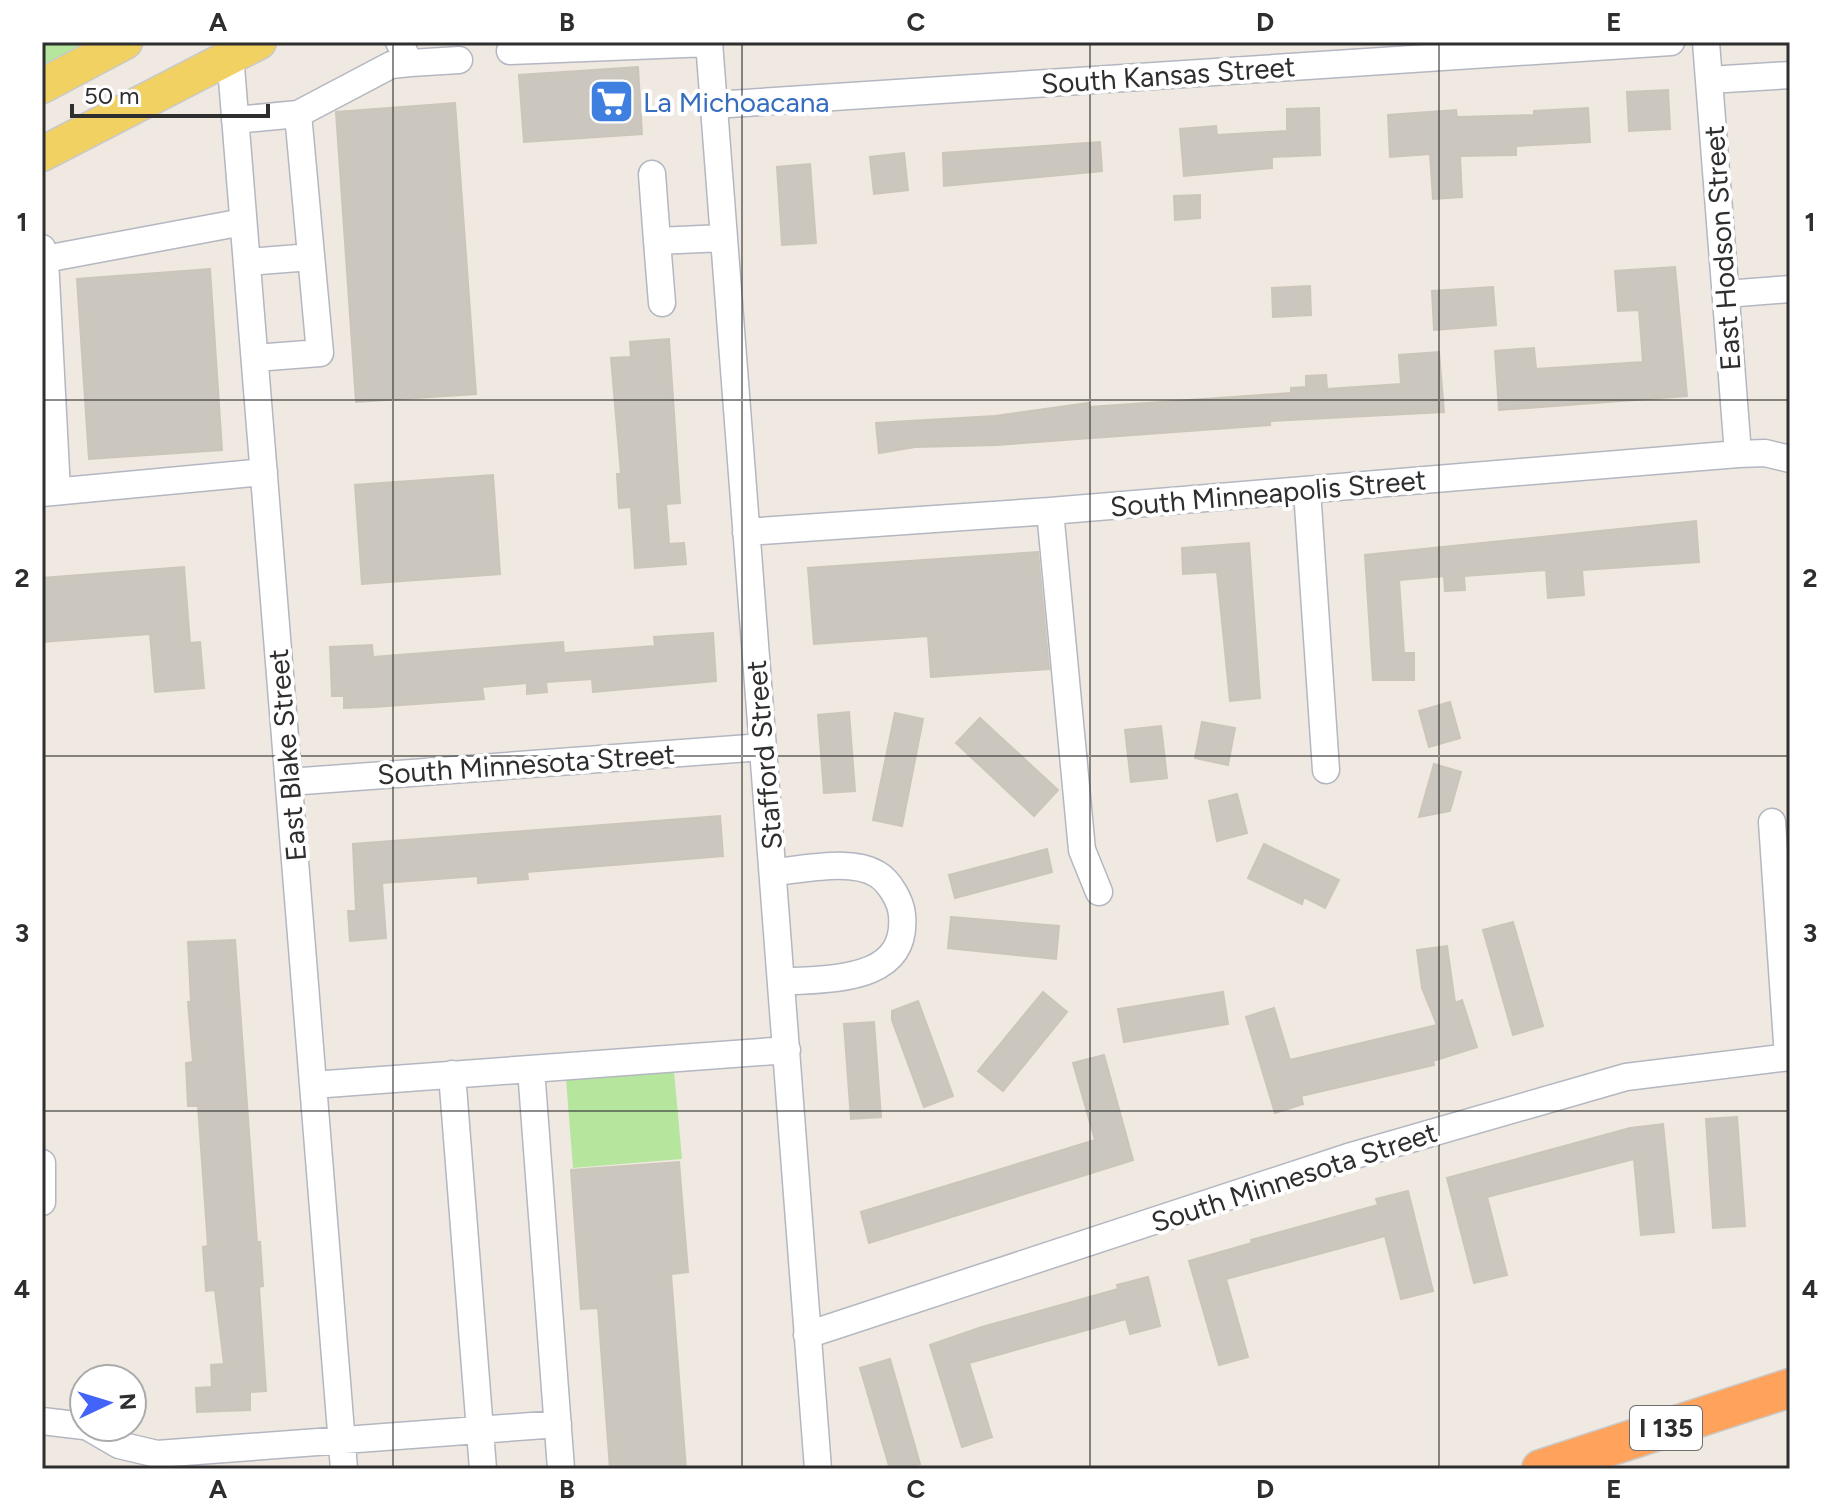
<svg xmlns="http://www.w3.org/2000/svg" width="1832" height="1511" font-family="Figtree,sans-serif">
<rect width="100%" height="100%" fill="#efe9e1"/>
<path fill="#b6e59e" d="M42,42h53l-53,28z
M674,1071l8,88 -109,9 -7,-89z"/>
<path fill="#cbc7bf" stroke="#cbc5ba" stroke-width="2" d="M638,67l4,67 -118,8 -5,-67z
M1668,90l2,39 -41,2 -2,-39z
M455,103l21,291 -120,8 -20,-290z
M1319,108l1,47 -48,2v11l-88,8 -4,-47 36,-3 1,9 70,-4v-22z
M1588,108l2,34 -74,4v9l-56,1 2,41 -29,2 -3,-45 -40,3 -2,-42 68,-5 1,7 77,-2v-4z
M1100,142l2,29 -158,15 -1,-33z
M904,153l4,37 -34,4 -4,-37z
M810,164l6,79 -34,2 -5,-78z
M1200,195v23l-25,2 -1,-24z
M1675,267l12,129 -188,14 -4,-59 39,-3 2,21 107,-7 -4,-52 -21,1 -3,-40z
M210,269l12,181 -133,9 -12,-180z
M1310,286l1,29 -38,2 -1,-29z
M1493,287l3,38 -62,5 -2,-39z
M669,339l11,164 -14,1 3,40 15,-1 2,21 -51,4 -4,-61 -12,1 -2,-34h4l-10,-116 20,-1 -1,-15z
M1439,352l5,60 -174,9v4l-273,20 -82,2 -36,6 -3,-30 119,-7 94,-13v4l202,-14v-5l15,-1v-11l20,-1 1,14 74,-5 -2,-29z
M493,475l7,99 -138,10 -7,-99z
M1696,521l3,41 -117,8 2,25 -36,3 -2,-28 -82,6 1,14 -20,1 -1,-15 -45,4 5,73h10v27h-41l-8,-125z
M1249,543l11,155 -30,3 -13,-129 -34,2 -1,-26z
M1038,552l11,117 -118,8 -3,-41 -114,8 -6,-76z
M184,567l6,76 10,-1 4,46 -49,4 -5,-58 -108,8v-64z
M713,633l3,48 -123,11 -1,-13 -46,3 1,10 -20,2v-11l-45,4 2,12 -110,8 -30,1v-12h-12l-2,-49 42,-2 1,12 190,-15 1,11 91,-7 -1,-9z
M1450,702l10,36 -31,9 -10,-36z
M849,712l6,79 -31,2 -6,-78z
M895,713l28,6 -21,107 -29,-6z
M980,718l78,72 -24,26 -78,-73z
M1202,722l33,6 -7,37 -33,-7z
M1161,726l6,52 -36,4 -6,-52z
M1434,764l27,8 -11,39 -31,6z
M1237,794l10,39 -30,8 -8,-40z
M720,816l3,40 -196,16 1,7 -50,4v-7l-96,7 4,55 -36,3 -2,-30h8l-3,-67z
M1264,844l75,36 -14,28 -21,-11 -2,7 -54,-26z
M1047,849l5,23 -97,26 -6,-23z
M951,917l108,9 -3,33 -108,-11z
M1513,922l30,104 -30,9 -30,-105z
M235,940l22,302h3l3,44 -4,1 7,104 -16,1v18l-53,2 -1,-24 16,-1 -1,-22 13,-1 -9,-74 -9,1 -3,-44 5,-1 -10,-140h-10l-2,-43 7,-1 -5,-60h3l-3,-60z
M1447,946l8,57 7,-3 15,47 -44,14 1,4 -133,31 2,8 -28,9 -29,-96 28,-9 16,52 147,-35 -15,-37 -5,-38z
M1043,992l24,20 -64,79 -25,-20z
M1223,992l5,32 -104,18 -6,-33z
M918,1001l35,95 -29,11 -32,-87v-9z
M874,1022l7,95 -30,2 -7,-95z
M1104,1055l29,105 -264,83 -8,-31 234,-72 -22,-77z
M1737,1117l8,109 -32,2 -7,-109z
M1663,1124l11,108 -33,3 -7,-76 -147,38 20,78 -33,8 -27,-105 183,-50z
M679,1162l9,110 -17,2 15,195h-76l-12,-161 -17,1 -10,-139z
M1408,1191l25,100 -32,8 -16,-63 -159,43 22,78 -29,8 -30,-104 63,-18 -1,-3 127,-35 -2,-6z
M1148,1277l12,49 -30,8 -4,-15 -157,44 23,74 -30,10 -32,-102 52,-18 136,-38 -1,-4z
M890,1359l30,105 -17,5h-13l-30,-101z"/>
<g fill="none" stroke-linecap="round" stroke-linejoin="round">
<defs>
<path id="minor" d="M229,42l115,1427
M399,42l11,21 49,-3
M709,42l109,1427
M1706,42l32,412
M510,51l199,-8
M1709,80l81,-5
M714,105l957,-63
M235,120l63,-6
M652,174l5,67
M42,248l3,11 198,-37
M42,261l3,-2 12,232
M247,262l64,-5
M1726,294l64,-5
M662,303l-5,-62 66,-3
M255,358l65,-5 -22,-239 93,-49 19,-2
M1307,490l19,280
M42,493l222,-21
M1050,511l32,339 17,42
M746,532l304,-21 688,-57 27,-1 25,6
M289,782l474,-35
M1772,822l16,235
M773,872c30,-2 77,-14 104,2 12,7 24,27 25,41 6,68 -72,63 -120,67
M531,1069l30,400
M452,1074l31,395
M313,1085l474,-35
M42,1163v39
M807,1335l541,-178 278,-80 164,-20
M42,1421l42,5
M88,1427l31,18 38,9 401,-30"/>
<path id="major" d="M42,86l83,-44
M42,154l217,-112"/>
<path id="highway" d="M1541,1469l249,-81"/>
</defs>
<use href="#minor" stroke="#b4b7c1" stroke-width="29"/>
<use href="#major" stroke="#c9c9c9" stroke-width="37"/>
<use href="#highway" stroke="#c9c9c9" stroke-width="41"/>
<use href="#minor" stroke="#fff" stroke-width="26"/>
<use href="#major" stroke="#f2d163" stroke-width="34"/>
<use href="#highway" stroke="#ffa35c" stroke-width="38"/>
</g>
<path fill="none" stroke="#2e2e2e" stroke-width="2" stroke-opacity="0.55" d="M393,42v1427M742,42v1427M1090,42v1427M1439,42v1427M42,400h1748M42,756h1748M42,1111h1748"/>
<defs>
<symbol id="supermarket-square" viewBox="-11 -11 22 22"><rect x="-9" y="-9" width="18" height="18" rx="4" fill="#3f7fe0" stroke="#fff"/><path d="M-6-5.5h2.5l.6 2H6L4.5 2H-2.5L-4.4-4H-6ZM-1.5 3.2a1.3 1.3 0 1 0 .1 0ZM3 3.2a1.3 1.3 0 1 0 .1 0Z" fill="#fff"/></symbol>
</defs>
<g fill-rule="evenodd">
<use href="#supermarket-square" x="586" y="76" width="51" height="51"/>
</g>
<g text-anchor="middle" dominant-baseline="central" stroke-width="8" stroke-linejoin="round" paint-order="stroke">
<rect fill="#fff" stroke="#6d6d6d" stroke-width="2" x="1630" y="1406" width="72" height="44" rx="6"/>
<g font-size="26" font-weight="bold" fill="#2e2e2e">
<text x="1666" y="1428">I 135</text>
</g>
<g font-size="28" fill="#2e2e2e" stroke="#fff">
<text transform="translate(1168 75) rotate(-4)">South Kansas Street</text>
<text transform="translate(1722 248) rotate(-94)">East Hodson Street</text>
<text transform="translate(1268 493) rotate(-5)">South Minneapolis Street</text>
<text transform="translate(287 755) rotate(-95)">East Blake Street</text>
<text transform="translate(764 755) rotate(-95)">Stafford Street</text>
<text transform="translate(526 764) rotate(-4)">South Minnesota Street</text>
<text transform="translate(1294 1177) rotate(-18)">South Minnesota Street</text>
</g>
<g font-size="28" fill="#366cbe" stroke="#fff" text-anchor="start">
<text x="643" y="102">La Michoacana</text>
</g>
</g>
<rect width="1832" height="1511" fill="none" stroke="#ffffff" stroke-width="88"/>
<g transform="translate(108 1403) rotate(86)"><circle r="38" fill="#ffffff" stroke="#ababab" stroke-width="2"/>
<path d="M0-6L14 30L0 20L-14 30Z" fill="#4264fb"/>
<text y="-12" font-size="22" font-weight="bold" text-anchor="middle" fill="#2e2e2e">N</text>
</g>
<path d="M72 104v12h196v-12" fill="none" stroke="#2e2e2e" stroke-width="4"/>
<text x="84" y="104" font-size="24" fill="#2e2e2e" stroke="#ffffff" stroke-width="6" paint-order="stroke">50 m</text>
<rect x="44" y="44" width="1744" height="1423" fill="none" stroke="#2e2e2e" stroke-width="3"/>
<g font-size="26" text-anchor="middle" font-weight="bold" fill="#2e2e2e">
<text x="218" y="31">A</text>
<text x="567" y="31">B</text>
<text x="916" y="31">C</text>
<text x="1265" y="31">D</text>
<text x="1614" y="31">E</text>
<text x="22" y="231">1</text>
<text x="1810" y="231">1</text>
<text x="22" y="587">2</text>
<text x="1810" y="587">2</text>
<text x="22" y="942">3</text>
<text x="1810" y="942">3</text>
<text x="22" y="1298">4</text>
<text x="1810" y="1298">4</text>
<text x="218" y="1498">A</text>
<text x="567" y="1498">B</text>
<text x="916" y="1498">C</text>
<text x="1265" y="1498">D</text>
<text x="1614" y="1498">E</text>
</g>
</svg>
